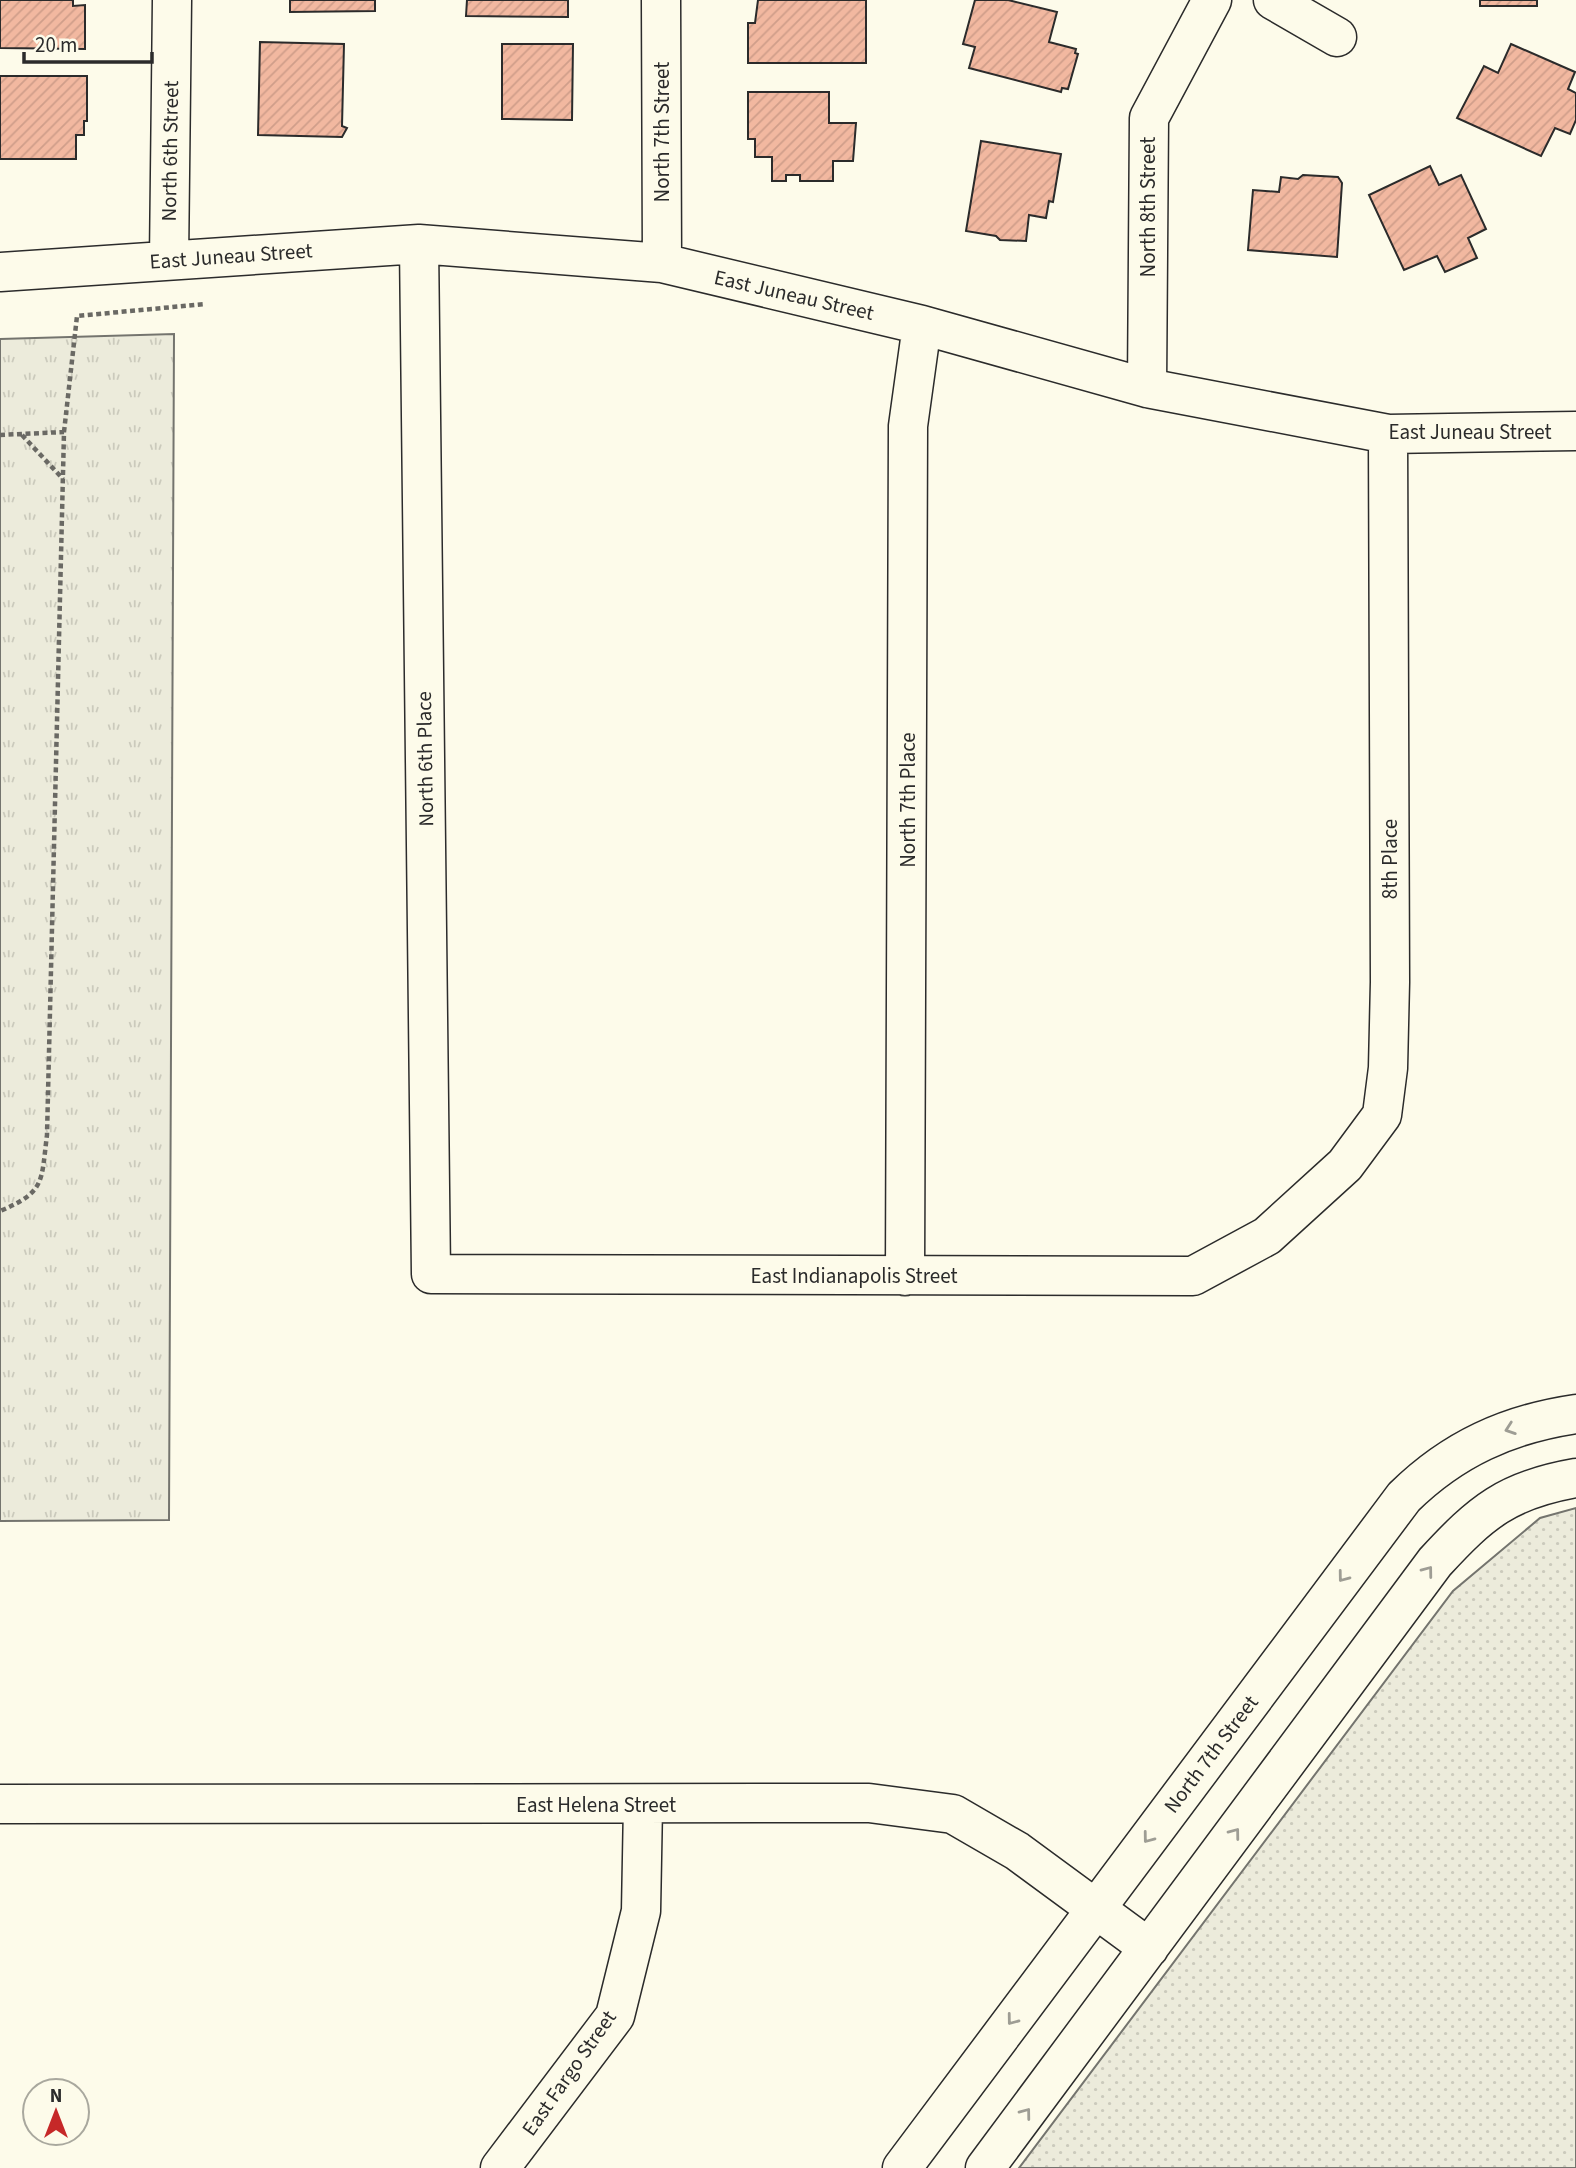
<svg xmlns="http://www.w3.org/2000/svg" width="1576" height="2168" font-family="'Source Sans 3',sans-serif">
<defs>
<pattern id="grass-dots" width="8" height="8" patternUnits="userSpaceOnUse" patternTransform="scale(1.75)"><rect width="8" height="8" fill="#ecebdb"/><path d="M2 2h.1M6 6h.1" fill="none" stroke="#cbcabc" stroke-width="1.8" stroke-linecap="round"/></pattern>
<pattern id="park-tufts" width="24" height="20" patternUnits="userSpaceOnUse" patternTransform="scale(1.75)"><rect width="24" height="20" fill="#ecebdb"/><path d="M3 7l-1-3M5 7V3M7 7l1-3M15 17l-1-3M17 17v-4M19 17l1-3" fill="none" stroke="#cbcabc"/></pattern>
<pattern id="building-hatch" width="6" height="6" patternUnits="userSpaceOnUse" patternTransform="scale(1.75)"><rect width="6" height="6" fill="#f2b8a0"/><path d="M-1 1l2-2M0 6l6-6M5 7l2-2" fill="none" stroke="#d09e8a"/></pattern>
</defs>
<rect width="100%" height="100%" fill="#fdfbea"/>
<path fill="url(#grass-dots)" stroke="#74746e" stroke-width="2" d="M1576,1508v660h-557l434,-577 87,-73z"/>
<path fill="url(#park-tufts)" stroke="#74746e" stroke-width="2" d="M174,334l-5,1186 -169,1v-1182z"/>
<path fill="url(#building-hatch)" stroke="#2b2b2b" stroke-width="2" d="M0,0h73v6l12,-1v44l-85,-1z
M290,0h85v11l-85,1z
M467,0h101v17l-102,-1z
M758,0h108v63h-118v-40h7z
M975,0h33l49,12 -8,30 27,7 -1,4 3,1 -10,35 -6,-1 -1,4 -92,-24 6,-21 -12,-3z
M1480,0h57v6h-57z
M260,42l84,2 -2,82 5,2 -5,9 -84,-2z
M502,44h71l-1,76 -70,-1z
M1511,44l64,28 -7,17 8,4v27l-6,14 -15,-6 -14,28 -84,-38 27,-52 14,7z
M0,76h87v45h-3v14h-8v24h-76z
M748,92h81v31h27l-3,38h-20v20h-33v-6h-14v6h-14v-24h-17v-18h-7z
M981,141l80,13 -8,48 -4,-1 -3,17 -17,-3 -3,26 -26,-1 -4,-4 -30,-5z
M1430,166l9,19 22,-10 25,54 -18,9 9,20 -32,14 -8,-16 -33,14 -35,-75z
M1303,175l35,2 4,6 -5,74 -89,-7 5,-60 26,2 2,-15 17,2z"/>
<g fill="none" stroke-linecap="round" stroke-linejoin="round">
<defs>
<path id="minor" d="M661,0l1,263
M1273,0l64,37
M419,244l12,1030 762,2 74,-40 78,-71 37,-50 6,-47 2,-86 -2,-548
M169,260l3,-260
M0,272l419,-28 243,19 260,62 225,63 241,46 188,-3
M1147,388l2,-270 63,-118
M905,1276l3,-850 14,-101
M0,1804l869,-1 84,11 64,37 132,97
M500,2168l115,-152 26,-105 2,-106
M902,2168l502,-671c49,-48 104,-73 172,-83
M985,2168l450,-606c46,-50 72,-72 141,-84"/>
</defs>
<use href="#minor" stroke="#2b2b2b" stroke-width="41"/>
<path stroke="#6a6964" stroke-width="4.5" stroke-dasharray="5 3.5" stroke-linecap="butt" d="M64,432l13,-116 128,-12
M0,435l64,-3 -17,703c-6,46 -1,57 -47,76
M22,435l41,44"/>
<use href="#minor" stroke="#fdfbea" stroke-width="38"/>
</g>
<defs><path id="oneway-chevron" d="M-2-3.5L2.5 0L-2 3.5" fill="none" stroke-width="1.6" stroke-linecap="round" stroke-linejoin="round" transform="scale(1.75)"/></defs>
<g stroke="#9e9d94">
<use href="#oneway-chevron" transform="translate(1510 1429) rotate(161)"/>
<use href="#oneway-chevron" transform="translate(1428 1571) rotate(-53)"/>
<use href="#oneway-chevron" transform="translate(1343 1577) rotate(127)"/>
<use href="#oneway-chevron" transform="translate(1235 1833) rotate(-53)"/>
<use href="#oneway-chevron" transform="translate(1148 1838) rotate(127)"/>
<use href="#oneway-chevron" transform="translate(1012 2020) rotate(127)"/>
<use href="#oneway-chevron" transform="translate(1026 2113) rotate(-53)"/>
</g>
<g text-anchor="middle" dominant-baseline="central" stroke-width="5" stroke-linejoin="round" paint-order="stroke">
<g font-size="21" fill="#2b2b2b" stroke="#fdfbea">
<text transform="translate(662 132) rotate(-90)">North 7th Street</text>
<text transform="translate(170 151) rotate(-89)">North 6th Street</text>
<text transform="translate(1148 207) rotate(-90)">North 8th Street</text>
<text transform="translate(231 256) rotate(-4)">East Juneau Street</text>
<text transform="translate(794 295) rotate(13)">East Juneau Street</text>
<text x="1470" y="432">East Juneau Street</text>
<text transform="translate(425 759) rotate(-91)">North 6th Place</text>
<text transform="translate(908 800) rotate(-90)">North 7th Place</text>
<text transform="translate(1390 859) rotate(-90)">8th Place</text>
<text x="854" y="1276">East Indianapolis Street</text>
<text transform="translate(1211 1754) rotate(-53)">North 7th Street</text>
<text x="596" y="1805">East Helena Street</text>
<text transform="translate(569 2073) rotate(-55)">East Fargo Street</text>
</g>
</g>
<g transform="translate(56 2112)"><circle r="33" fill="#fdfbea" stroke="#a9a89e" stroke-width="2"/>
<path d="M0-5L12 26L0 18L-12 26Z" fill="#c62828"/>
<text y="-10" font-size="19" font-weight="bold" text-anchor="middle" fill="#2b2b2b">N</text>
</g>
<path d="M24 52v10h128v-10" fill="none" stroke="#2b2b2b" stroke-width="3.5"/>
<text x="35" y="52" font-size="21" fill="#2b2b2b" stroke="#fdfbea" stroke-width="5" paint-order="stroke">20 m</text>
</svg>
